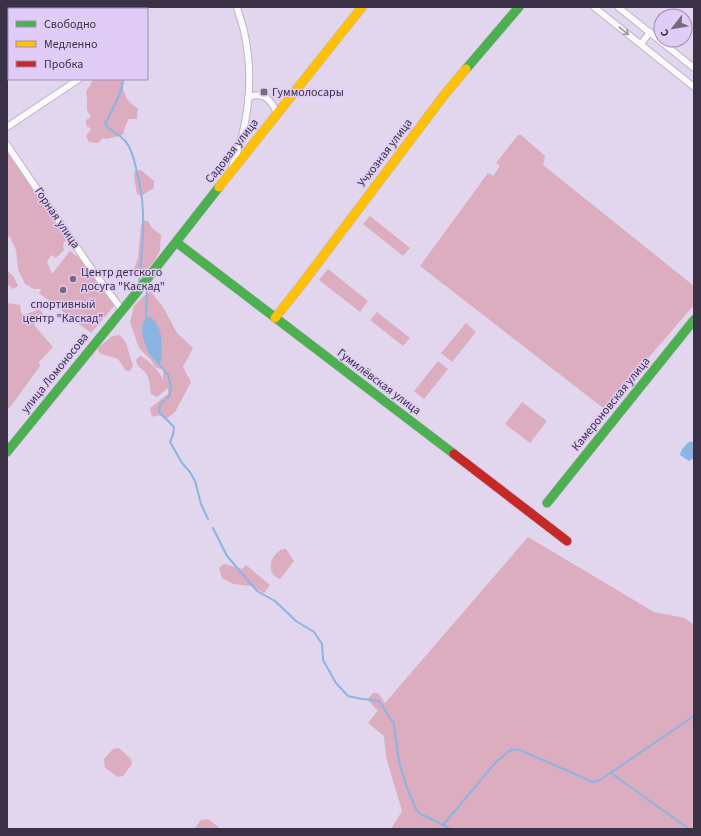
<svg xmlns="http://www.w3.org/2000/svg" width="701" height="836" font-family="'Source Sans 3',sans-serif">
<rect width="100%" height="100%" fill="#e1d6ed"/>
<path fill="#dcacbf" d="M93,79h28c4,14 3,22 17,29l-1,11h-8l-3,5 -3,11 -16,4 -4,-1 -5,5 -9,-1 -3,-6 5,-7 -5,-4v-5l5,-3 -4,-7v-13l-1,-6 4,-5z
M518,135h3l24,21 -2,9 151,121v19l-56,65 -31,41 -187,-145 68,-93 5,3 7,-10 -4,-3z
M7,151l59,88 -3,6 1,5 -8,8 -5,-3 -4,7 5,12 18,-23 6,5 3,-1 36,50 -24,28 -52,-40 2,-4h-7l-9,-5 -7,-15 -2,-19 -6,-13 -3,-1z
M141,170l13,11v7l-13,8 -4,-2 -3,-18 1,-5z
M370,216l40,32 -7,8 -40,-32z
M144,221h4l4,7 9,7 -1,15 -5,10 -13,16 -4,1 -2,-1 -3,-4 5,-14 3,-33z
M328,269l40,32 -8,11 -41,-32z
M7,270l7,7 4,9 -5,3 -6,-5z
M151,292l12,15 14,26 16,15 -10,19 8,15 -16,30 -9,7 -7,-4 -5,2 -3,-3 -1,-6 18,-14v-6l-11,9 -6,-3c-1,-6 -1,-13 -4,-19 -3,-6 -10,-7 -11,-15l4,-4c7,2 20,16 23,23v-9l-8,-3 -4,-7 -12,-12 -9,-26 4,-16 13,-13z
M7,303l13,2 1,8 3,2 16,-6 3,5 -9,11 19,22 -14,15 1,4 -29,40 -4,4z
M377,312l33,26 -7,8 -33,-26z
M466,323l10,9 -24,30 -11,-9z
M120,335l6,8 7,23 -3,5h-4l-8,-12 -19,-6 -1,-5 14,-12z
M438,361l10,8 -24,30 -10,-8z
M522,402l25,19 -17,22 -25,-19z
M528,537l126,75 31,6 9,7v204h-303l11,-18 -16,-54 -2,-21 -16,-13 10,-13 -4,-3 -6,-8 5,-6h5l7,10z
M286,549l8,12 -14,18c-9,-4 -11,-10 -8,-19 1,-4 5,-7 8,-10z
M224,564l18,5 4,-4 24,20 -6,8 -13,-7 -18,-2 -11,-6 -3,-10z
M119,748l12,11 1,5 -9,12 -5,1 -13,-9 -1,-9 9,-10z
M208,819l13,10h-27l7,-9z"/>
<path fill="#8bb4e2" d="M150,317c14,9 11,27 12,42l-3,4c-2,-1 -4,-2 -6,-4 -7,-8 -19,-39 -3,-42z
M691,441l3,2v15l-5,3 -9,-6c1,-6 6,-11 11,-14z"/>
<g fill="none" stroke-linecap="round" stroke-linejoin="round">
<path stroke="#8bb4e2" stroke-width="2" d="M90,7l1,2
M123,79c0,13 -12,33 -18,45 6,8 16,11 21,18 6,7 8,18 10,26 2,10 5,20 6,31 3,27 0,55 -3,83
M146,319l1,-29
M155,359l13,16 3,12 -1,8 -10,10 -1,7 15,15 -1,8 -3,7 12,21 8,9 5,9 6,23 7,15
M213,528l14,28 30,35 18,10 21,20 18,11 8,12 1,16 13,23 12,13 14,3 17,2 15,23 5,38 8,26 9,21 3,4 32,16
M611,773l78,56
M443,825l53,-63 13,-11 6,-2 5,1 73,32 7,-2 94,-64"/>
<defs>
<path id="street" d="M594,7l100,80
M618,7l76,61
M641,44l9,-12
M248,98c15,-8 23,2 29,15
M7,127l72,-48
M7,145l81,119 34,46
M232,167c17,-44 22,-91 12,-136 -2,-8 -5,-16 -7,-24"/>
<path id="fast" d="M466,69l53,-62
M176,242l278,212
M7,452l126,-155 86,-110
M547,503l147,-183"/>
<path id="slow" d="M219,187l143,-180
M275,318l27,-34 143,-190 21,-25"/>
<path id="jam" d="M454,454l113,87"/>
</defs>
<use href="#street" stroke="#bdb4c8" stroke-width="8"/>
<use href="#fast" stroke="#bdb4c8" stroke-width="10"/>
<use href="#slow" stroke="#bdb4c8" stroke-width="10"/>
<use href="#jam" stroke="#bdb4c8" stroke-width="10"/>
<use href="#street" stroke="#faf9fc" stroke-width="6"/>
<use href="#fast" stroke="#4caf50" stroke-width="9"/>
<use href="#slow" stroke="#ffc107" stroke-width="9"/>
<use href="#jam" stroke="#c62828" stroke-width="9"/>
</g>
<defs><path id="oneway-shaft" d="M-6 0H5M1.5-3L5.5 0L1.5 3" fill="none" stroke-width="1.6" stroke-linecap="round" stroke-linejoin="round"/></defs>
<use stroke="#9a95a2" href="#oneway-shaft" transform="translate(624 31) rotate(39)"/>
<g fill="#756b81" stroke="#e0ccf7" stroke-width="1.5">
<rect x="260" y="88" width="8" height="8" rx="2"/>
<circle cx="73" cy="279" r="4"/>
<circle cx="63" cy="290" r="4"/>
</g>
<g text-anchor="middle" dominant-baseline="central" stroke-width="3" stroke-linejoin="round" paint-order="stroke">
<g font-size="12" fill="#3b3147" stroke="#e0ccf7" text-anchor="start">
<text x="272" y="92">Гуммолосары</text>
<text x="81" y="272">Центр детского<tspan x="81" dy="14">досуга "Каскад"</tspan></text>
<text x="63" y="304" text-anchor="middle">спортивный<tspan x="63" dy="14">центр "Каскад"</tspan></text>
</g>
<g font-size="12" fill="#3b3147" stroke="#e0ccf7">
<text transform="translate(232 151) rotate(-52)">Садовая улица</text>
<text transform="translate(385 153) rotate(-53)">Учхозная улица</text>
<text transform="translate(57 218) rotate(56)">Горная улица</text>
<text transform="translate(55 373) rotate(-51)">улица Ломоносова</text>
<text transform="translate(379 382) rotate(37)">Гумилёвская улица</text>
<text transform="translate(611 404) rotate(-51)">Камероновская улица</text>
</g>
</g>
<rect width="701" height="836" fill="none" stroke="#3b3147" stroke-width="16"/>
<rect x="8" y="8" width="140" height="72" fill="#e0ccf7" stroke="#9e8eb1"/>
<rect x="16" y="21" width="20" height="6" fill="#4caf50" stroke="#9e8eb1"/>
<text x="44" y="28" font-size="12" fill="#3b3147">Свободно</text>
<rect x="16" y="41" width="20" height="6" fill="#ffc107" stroke="#9e8eb1"/>
<text x="44" y="48" font-size="12" fill="#3b3147">Медленно</text>
<rect x="16" y="61" width="20" height="6" fill="#c62828" stroke="#9e8eb1"/>
<text x="44" y="68" font-size="12" fill="#3b3147">Пробка</text>
<g transform="translate(673 28) rotate(239)"><circle r="19" fill="#e0ccf7" stroke="#9e8eb1"/>
<path d="M0-3L7 15L0 10L-7 15Z" fill="#756b81"/>
<text y="-6" font-size="11" font-weight="bold" text-anchor="middle" fill="#3b3147">С</text>
</g>
</svg>
